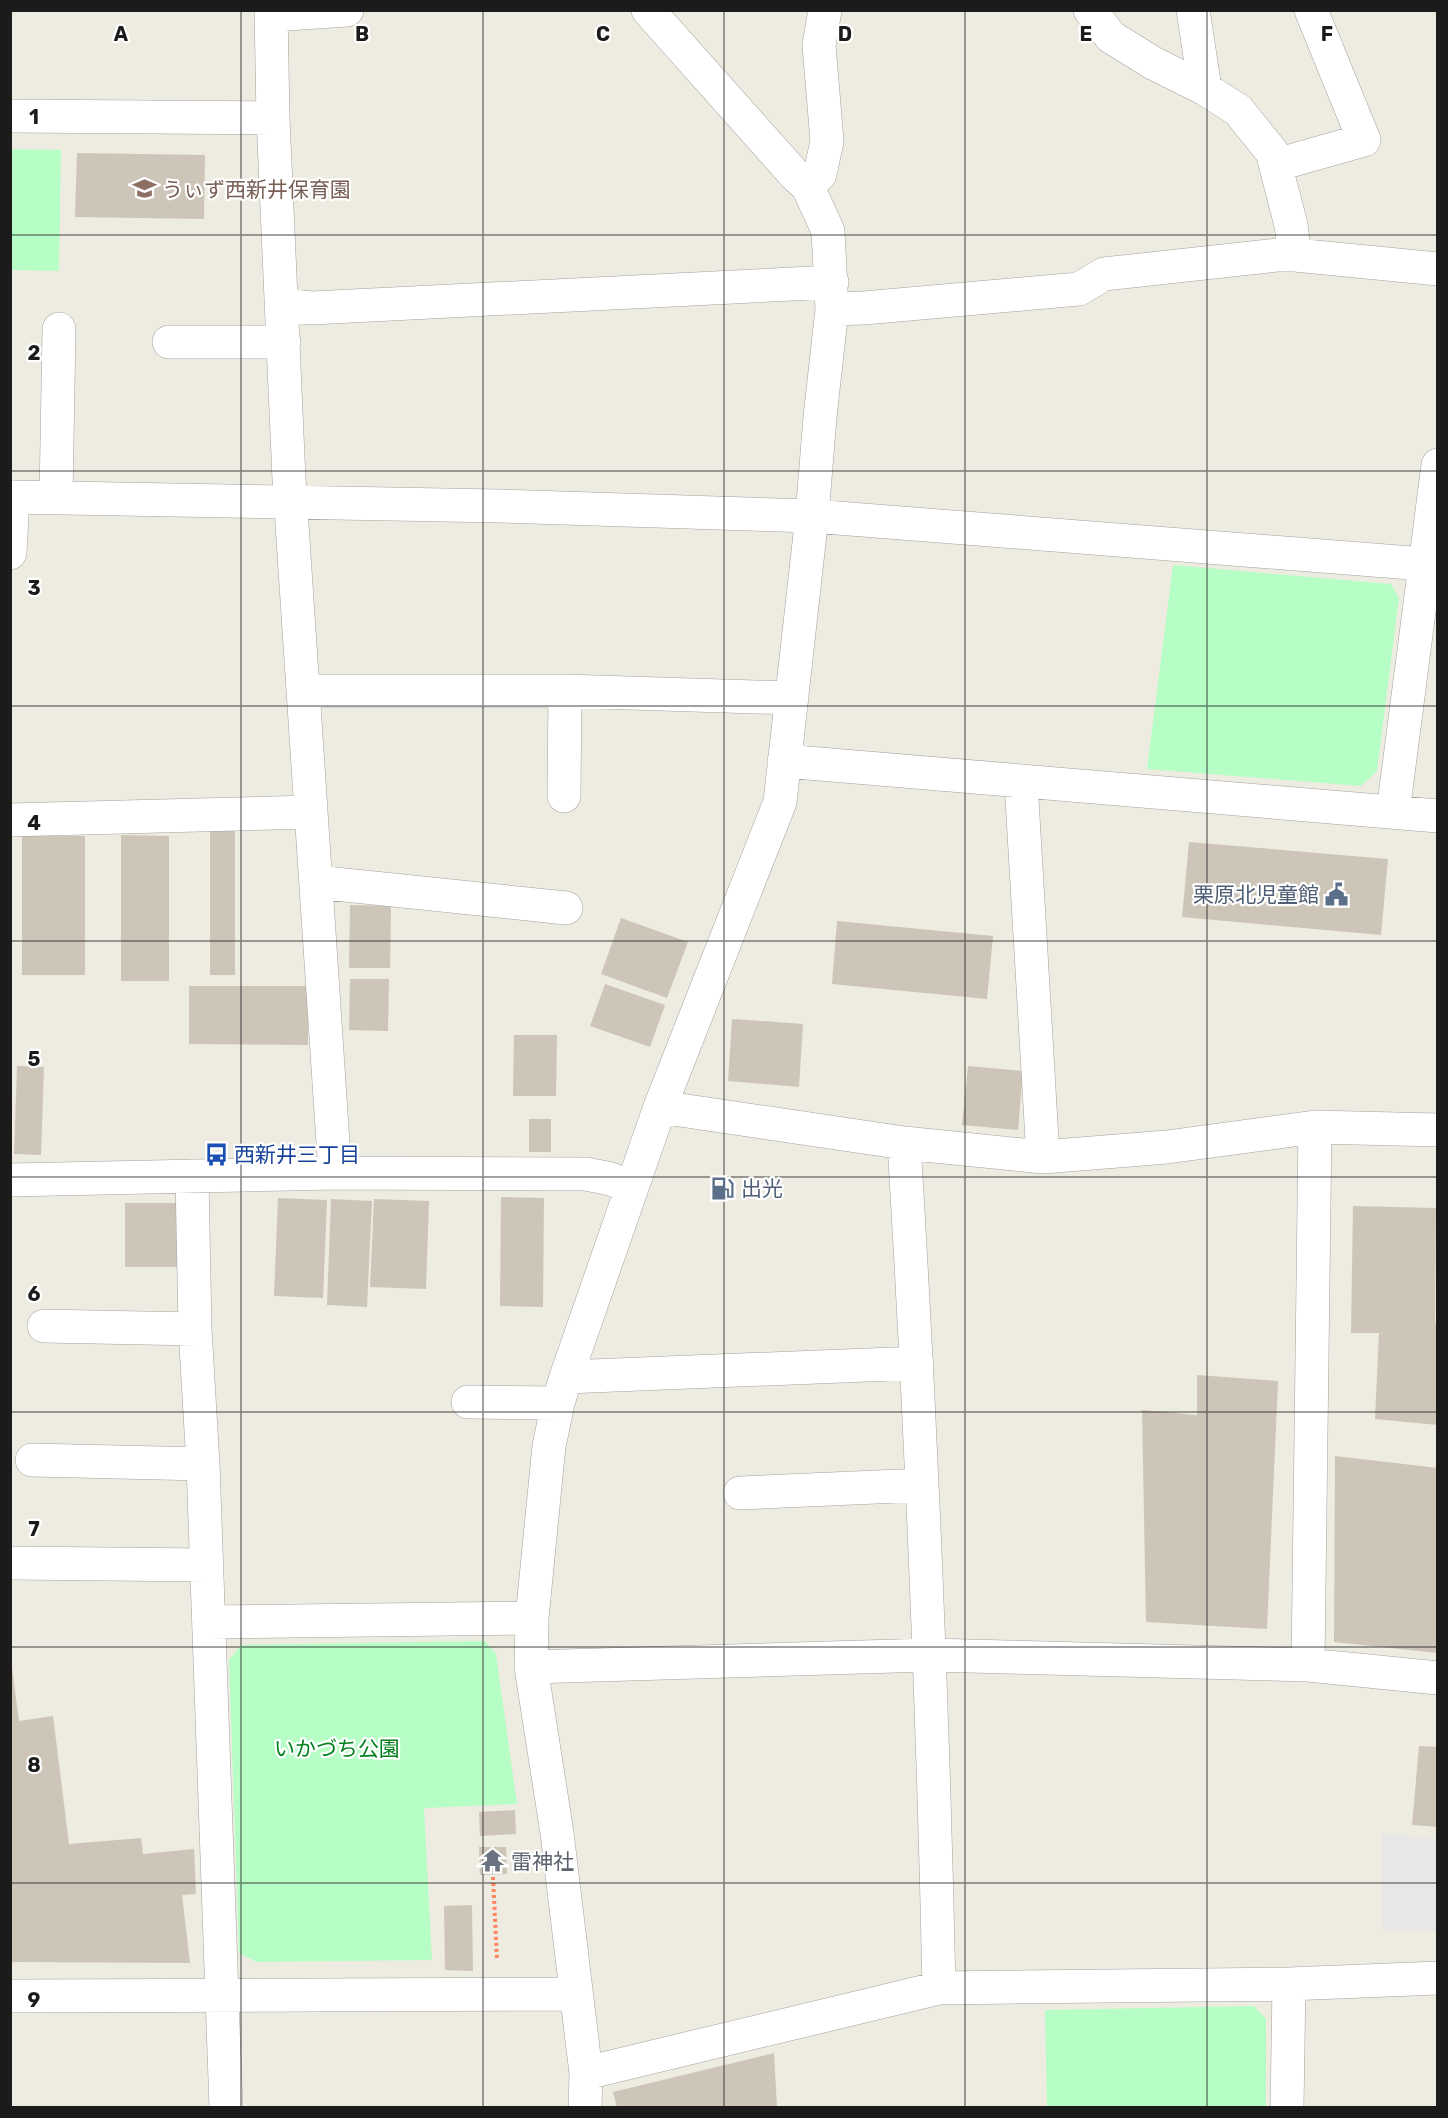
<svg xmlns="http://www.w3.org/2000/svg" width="1448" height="2118" font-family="Rubik,'Noto Sans JP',sans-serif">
<rect width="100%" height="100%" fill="#eeebe0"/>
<path fill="#b7fec6" d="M11,149l50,1 -2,121 -48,-1z
M1173,565l218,19 8,14 -22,173 -16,15 -214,-17z
M485,1641l11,13 21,150 -93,4 8,152 -175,2 -18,-9 -10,-293 12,-15z
M1254,2006l12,13v88h-219l-2,-97z"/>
<path fill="#e7e7e7" d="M1382,1833l55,7v91h-54z"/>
<path fill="#cec5b9" d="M77,153l128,2 -1,64 -129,-2z
M210,829h25v146h-25z
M121,835l48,1v145h-48z
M22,836h63v139h-63z
M1189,842l199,17 -7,76 -199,-18z
M350,905l41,1 -1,62h-41z
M621,918l67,24 -21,56 -66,-24z
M837,921l156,15 -6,63 -155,-15z
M350,979h39l-1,52 -39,-1z
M605,984l60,21 -15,42 -60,-21z
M189,986h119v59l-119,-1z
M732,1019l71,5 -4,63 -71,-6z
M514,1035h43l-1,61h-43z
M17,1066l27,1 -3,88 -27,-1z
M968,1066l55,5 -5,59 -56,-5z
M529,1119h22v33h-22z
M501,1197l43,1 -1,109 -43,-1z
M278,1198l49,2 -4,98 -49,-2z
M331,1199l41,2 -5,106 -40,-2z
M374,1199l55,2 -3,88 -56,-2z
M125,1203h56v64h-56z
M1353,1206l83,2 -1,115h3v102l-63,-6 4,-86h-28z
M1197,1375l81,6 -11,248 -121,-7 -4,-212 55,5z
M1335,1456l103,12v185l-104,-11z
M12,1668l7,53 34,-5 16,128 72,-6 2,16 51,-5 2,45 -14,1 8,68 -180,-1v-293z
M1419,1746l19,1v80l-26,-2z
M515,1810l1,24 -36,2 -1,-24z
M479,1847h27l1,27 -27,1z
M472,1905l1,66 -28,-1 -1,-64z
M774,2053l3,55h-160l-4,-16z"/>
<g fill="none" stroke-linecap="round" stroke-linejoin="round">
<defs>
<path id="minor" d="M271,10l2,108 16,361 46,694
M1090,10l21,27 42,26 52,26 33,21 34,42 19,73 4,30
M1193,10l12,79
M272,15l75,-5
M10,116l263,2
M1276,165l88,-25 -53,-130
M808,187l12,-13 7,-33 -8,-96 6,-35
M282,305l30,3 520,-26
M832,309l32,-1 215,-19 25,-15 173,-19h18l143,14
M169,342h115
M10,497l490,9 312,10 612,48
M56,498l3,-169
M10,553l3,-56
M304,691h261l227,7
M784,761l654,55
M1021,782l22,375
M564,796l1,-105
M1393,812l45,-347
M10,820l301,-8
M316,882l250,26
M660,1107l244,36 139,14 124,-10 148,-20 123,3
M904,1143c17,281 29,563 35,845
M192,1176l3,153 8,135 23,644
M10,1180l325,-7 251,1 25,5 20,9
M44,1326l151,3
M566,1377l351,-14
M468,1402l90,1
M32,1460l171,4
M740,1493l182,-8
M10,1563l197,2
M209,1622l323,-4
M1308,1665l7,-538
M531,1667l398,-12 379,10 130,13
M10,1996l566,-2
M586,2073l353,-85 350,-4 149,-6
M585,2108l1,-35 -29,-240 -26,-166 1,-49 17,-172 9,-43 8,-26 94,-270 120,-305 32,-286 8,-99 12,-108 -4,-78 -20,-44 -13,-12 -147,-165
M1287,2108l2,-124"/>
</defs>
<use href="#minor" stroke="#a2a2a2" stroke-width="34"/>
<path stroke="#ff8560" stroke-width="4" stroke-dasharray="3 3" stroke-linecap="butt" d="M493,1877l4,83"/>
<use href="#minor" stroke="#fff" stroke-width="33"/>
</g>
<path fill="none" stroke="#1b1b1b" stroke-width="1.5" stroke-opacity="0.55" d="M241,10v2098M483,10v2098M724,10v2098M965,10v2098M1207,10v2098M10,235h1428M10,471h1428M10,706h1428M10,941h1428M10,1177h1428M10,1412h1428M10,1647h1428M10,1883h1428"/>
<defs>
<symbol id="school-bare" viewBox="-9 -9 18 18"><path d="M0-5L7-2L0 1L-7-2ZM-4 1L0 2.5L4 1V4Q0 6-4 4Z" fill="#8d6e63" stroke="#fff" stroke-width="2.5" paint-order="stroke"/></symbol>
<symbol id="civic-bare" viewBox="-9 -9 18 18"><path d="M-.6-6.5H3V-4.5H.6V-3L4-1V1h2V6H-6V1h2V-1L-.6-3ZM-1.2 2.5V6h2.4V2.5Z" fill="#5c6f8a" stroke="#fff" stroke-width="2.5" paint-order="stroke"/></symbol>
<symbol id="bus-bare" viewBox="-9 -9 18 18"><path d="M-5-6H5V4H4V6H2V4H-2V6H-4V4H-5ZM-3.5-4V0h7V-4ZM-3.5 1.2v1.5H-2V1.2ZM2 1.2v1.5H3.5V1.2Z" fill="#1a4fb4" stroke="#fff" stroke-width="2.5" paint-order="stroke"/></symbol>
<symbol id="fuel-bare" viewBox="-9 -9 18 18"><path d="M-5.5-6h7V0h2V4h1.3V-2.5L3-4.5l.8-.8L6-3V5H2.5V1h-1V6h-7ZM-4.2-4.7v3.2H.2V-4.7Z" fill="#5c6f8a" stroke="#fff" stroke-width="2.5" paint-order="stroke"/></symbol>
<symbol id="temple-bare" viewBox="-9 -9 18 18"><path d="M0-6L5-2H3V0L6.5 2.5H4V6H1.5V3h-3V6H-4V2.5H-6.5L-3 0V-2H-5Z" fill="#6b7280" stroke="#fff" stroke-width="2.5" paint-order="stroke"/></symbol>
</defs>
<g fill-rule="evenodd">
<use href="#school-bare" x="128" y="172" width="33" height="33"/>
<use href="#civic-bare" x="1320" y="878" width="33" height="33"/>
<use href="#bus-bare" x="200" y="1138" width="33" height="33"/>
<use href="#fuel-bare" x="706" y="1172" width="33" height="33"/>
<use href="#temple-bare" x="476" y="1844" width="33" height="33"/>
</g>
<g text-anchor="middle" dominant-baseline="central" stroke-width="4.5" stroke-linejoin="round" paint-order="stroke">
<g font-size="21" fill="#785e54" stroke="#fff" text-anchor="start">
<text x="162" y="189">うぃず西新井保育園</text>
</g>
<g font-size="21" fill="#4e5e75" stroke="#fff" text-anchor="end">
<text x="1319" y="894">栗原北児童館</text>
<text x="741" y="1188" text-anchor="start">出光</text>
</g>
<g font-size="21" fill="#164399" stroke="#fff" text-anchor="start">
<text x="234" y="1154">西新井三丁目</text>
</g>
<g font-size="21" fill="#02801d" stroke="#fff">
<text x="337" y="1748">いかづち公園</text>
</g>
<g font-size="21" fill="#5b616d" stroke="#fff" text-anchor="start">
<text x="511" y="1861">雷神社</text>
</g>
</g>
<g font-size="20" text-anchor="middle" font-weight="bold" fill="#1b1b1b" stroke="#fff" stroke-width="4.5" stroke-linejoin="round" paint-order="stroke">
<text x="121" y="41">A</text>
<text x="362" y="41">B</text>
<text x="603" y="41">C</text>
<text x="845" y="41">D</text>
<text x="1086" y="41">E</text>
<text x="1327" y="41">F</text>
<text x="34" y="124">1</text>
<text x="34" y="360">2</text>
<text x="34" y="595">3</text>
<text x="34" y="830">4</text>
<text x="34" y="1066">5</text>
<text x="34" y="1301">6</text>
<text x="34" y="1536">7</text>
<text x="34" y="1772">8</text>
<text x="34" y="2007">9</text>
</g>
<rect width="1448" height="2118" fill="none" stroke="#1b1b1b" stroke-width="24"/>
</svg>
